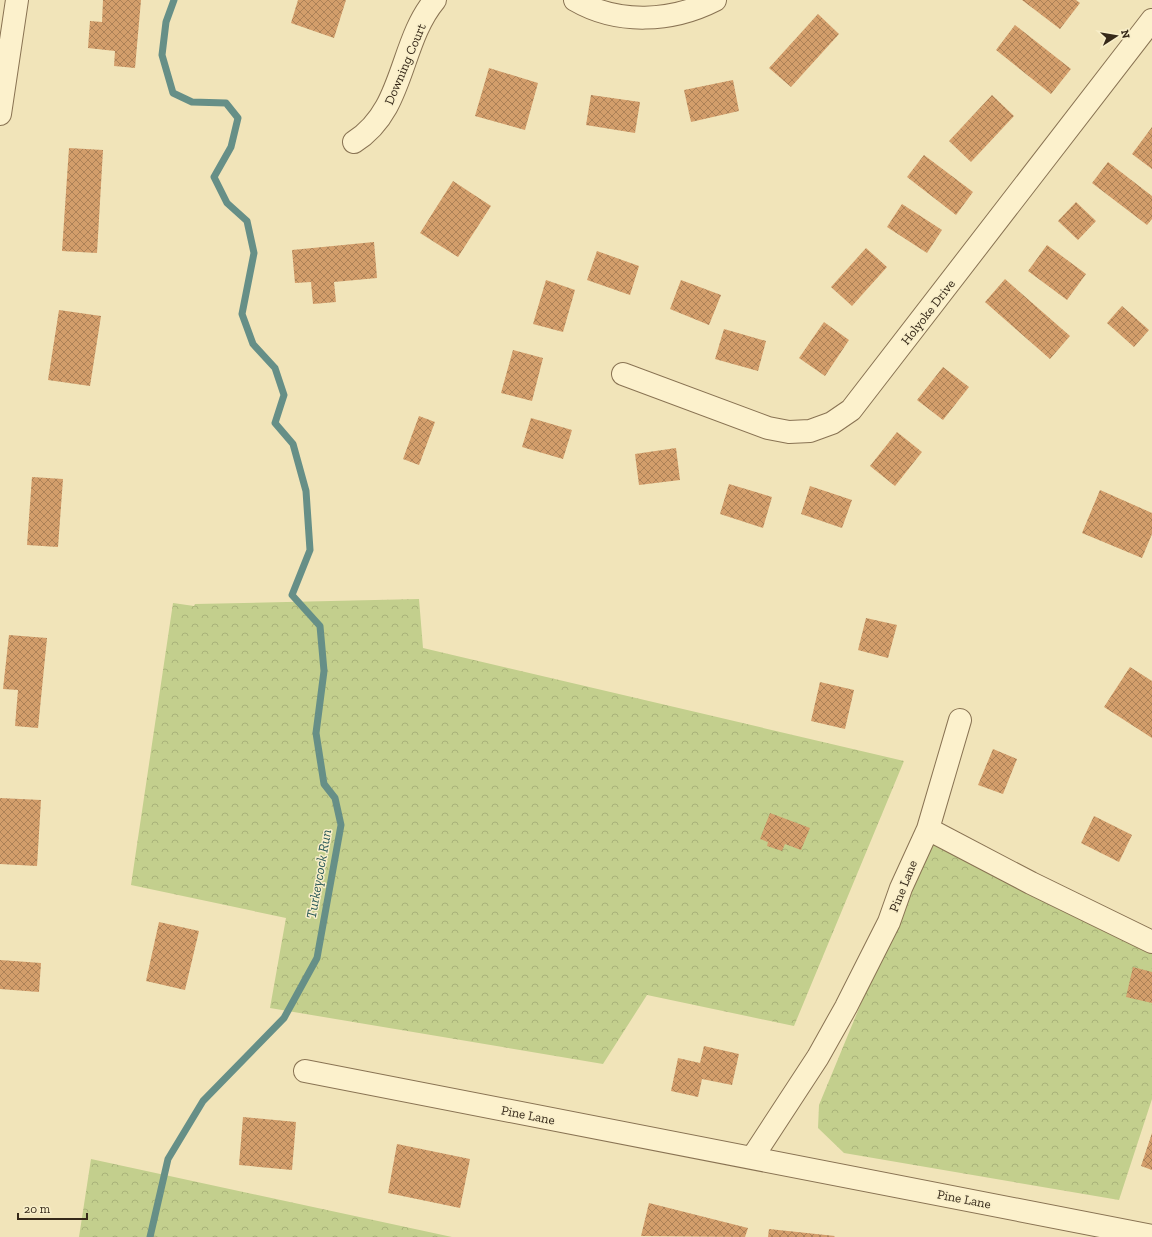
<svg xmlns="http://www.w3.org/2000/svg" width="1152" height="1237" font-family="'Zilla Slab',serif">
<defs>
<pattern id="forest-crowns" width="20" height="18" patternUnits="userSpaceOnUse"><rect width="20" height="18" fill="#c3cf8d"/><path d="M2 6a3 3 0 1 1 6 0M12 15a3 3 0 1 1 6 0" fill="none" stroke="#a8b279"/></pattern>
<pattern id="building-cross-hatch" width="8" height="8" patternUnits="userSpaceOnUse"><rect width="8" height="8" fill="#d39e6b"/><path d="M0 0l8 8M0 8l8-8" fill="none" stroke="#ac8157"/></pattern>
</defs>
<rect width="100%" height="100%" fill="#f1e4b9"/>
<path fill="url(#forest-crowns)" d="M419,599l4,49 481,113 -110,265 -147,-31 -44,69 -333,-56 16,-90 -155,-33 42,-282 21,3 1,-2z
M936,822l216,110v167l-33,101 -275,-47 -26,-25 1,-23z
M91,1159l361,78h-373z"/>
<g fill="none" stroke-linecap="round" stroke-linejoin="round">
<path stroke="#668f87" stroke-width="7" d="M150,1237l18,-78 35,-58 81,-83 33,-60 24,-133 -6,-27 -11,-14 -8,-51 8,-62 -4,-45 -28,-31 18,-45 -4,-59 -13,-47 -18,-21 9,-28 -9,-27 -22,-24 -11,-30 12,-61 -7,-32 -20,-18 -13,-26 17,-30 7,-29 -12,-15 -34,-1 -19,-9 -11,-38 4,-33 8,-22"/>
</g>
<path fill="url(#building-cross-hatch)" d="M103,0h38l-6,68 -21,-2 1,-15 -27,-3 2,-27 12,1z
M298,0h48l-12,38 -43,-15z
M1022,0h54l4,3 -20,26z
M818,14l21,20 -48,53 -22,-19z
M1015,25l56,44 -20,25 -55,-44z
M489,68l49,15 -13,47 -50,-14z
M733,80l6,31 -48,11 -7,-32z
M591,95l49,7 -5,31 -49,-8z
M992,95l22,21 -43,46 -22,-21z
M1152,127v42l-20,-15z
M69,148l34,2 -6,103 -35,-2z
M924,155l49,37 -17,23 -49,-38z
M1108,162l44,34v23l-5,6 -55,-42z
M453,181l38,25 -33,51 -38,-24z
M1076,202l20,19 -18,19 -20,-19z
M902,204l40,26 -15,23 -40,-26z
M374,242l3,36 -43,4 2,20 -23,2 -2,-22 -16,1 -3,-33z
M1047,245l39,29 -19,26 -39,-29z
M866,248l21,19 -35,39 -21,-19z
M597,251l42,15 -9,29 -43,-15z
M1005,279l65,57 -20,23 -65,-57z
M546,280l29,10 -12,42 -30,-8z
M681,280l40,15 -12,30 -39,-16z
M1122,306l27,24 -15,17 -27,-24z
M59,310l42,6 -11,70 -42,-6z
M824,322l25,18 -24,36 -26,-18z
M724,329l42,12 -8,30 -43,-12z
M513,350l30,8 -11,43 -31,-8z
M943,367l26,20 -26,33 -26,-20z
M419,416l16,6 -16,43 -16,-6z
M531,418l41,12 -9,29 -41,-12z
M897,432l25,20 -27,34 -25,-20z
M676,448l4,32 -41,5 -4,-31z
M32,477l31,2 -5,68 -31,-2z
M729,484l43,13 -9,31 -43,-14z
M810,486l42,14 -10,28 -41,-14z
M1100,490l52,23v21l-10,24 -60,-25z
M866,618l31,7 -9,33 -30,-8z
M9,635l38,3 -9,90 -23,-2 3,-36 -15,-1z
M1130,667l22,14v57l-48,-31z
M820,682l34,8 -9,39 -34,-8z
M993,749l24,10 -14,35 -25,-9z
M0,798l41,2 -4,66 -37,-2z
M770,813l40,15 -9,22 -16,-6 -3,7 -15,-5 1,-4 -8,-3z
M1094,816l38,19 -13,27 -38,-19z
M159,922l40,9 -14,59 -39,-9z
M0,960l41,3 -2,29 -39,-3z
M1133,967l19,5v31l-26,-6z
M704,1046l35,8 -7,31 -30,-6 -4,18 -27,-6 7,-33 22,5z
M243,1117l53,5 -4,48 -53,-5z
M1152,1133v37l-11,-4z
M397,1144l73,15 -10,49 -72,-15z
M649,1203l99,25 -3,9 -104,-1z
M769,1229l66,7 -1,1h-66z"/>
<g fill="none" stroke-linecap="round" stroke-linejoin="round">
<defs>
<path id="street" d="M575,0c43,25 97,22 140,0
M0,114l17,-114
M354,142c51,-32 45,-99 81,-142
M623,374l145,54 21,4 21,-1 22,-8 19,-13 301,-390
M928,829l103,54 121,59
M305,1071l847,165
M752,1158l66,-101 28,-50 43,-85 12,-34 27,-59 32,-109"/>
</defs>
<use href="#street" stroke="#897353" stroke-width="24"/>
<use href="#street" stroke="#fcf1cc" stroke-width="22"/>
</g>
<g text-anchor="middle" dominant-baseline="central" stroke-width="3" stroke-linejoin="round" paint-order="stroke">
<g font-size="13" fill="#362919" stroke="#f8eec9">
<text transform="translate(405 64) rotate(-67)">Downing Court</text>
<text transform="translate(928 312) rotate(-52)">Holyoke Drive</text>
<text transform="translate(903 886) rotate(-68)">Pine Lane</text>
<text transform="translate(528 1115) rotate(11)">Pine Lane</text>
<text transform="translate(964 1199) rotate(11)">Pine Lane</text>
</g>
<g font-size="14" font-style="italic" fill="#275757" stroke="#f8eec9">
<text transform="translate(319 874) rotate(-80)">Turkeycock Run</text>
</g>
</g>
<g transform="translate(1116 36) rotate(78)" stroke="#f8eec9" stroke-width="3" paint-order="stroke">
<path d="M0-3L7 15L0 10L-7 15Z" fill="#362919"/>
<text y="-6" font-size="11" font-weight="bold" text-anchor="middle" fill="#362919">N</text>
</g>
<path d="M18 1213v6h69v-6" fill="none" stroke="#362919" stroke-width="2"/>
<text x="24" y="1213" font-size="12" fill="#362919" stroke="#f8eec9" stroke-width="3" paint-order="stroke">20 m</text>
</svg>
